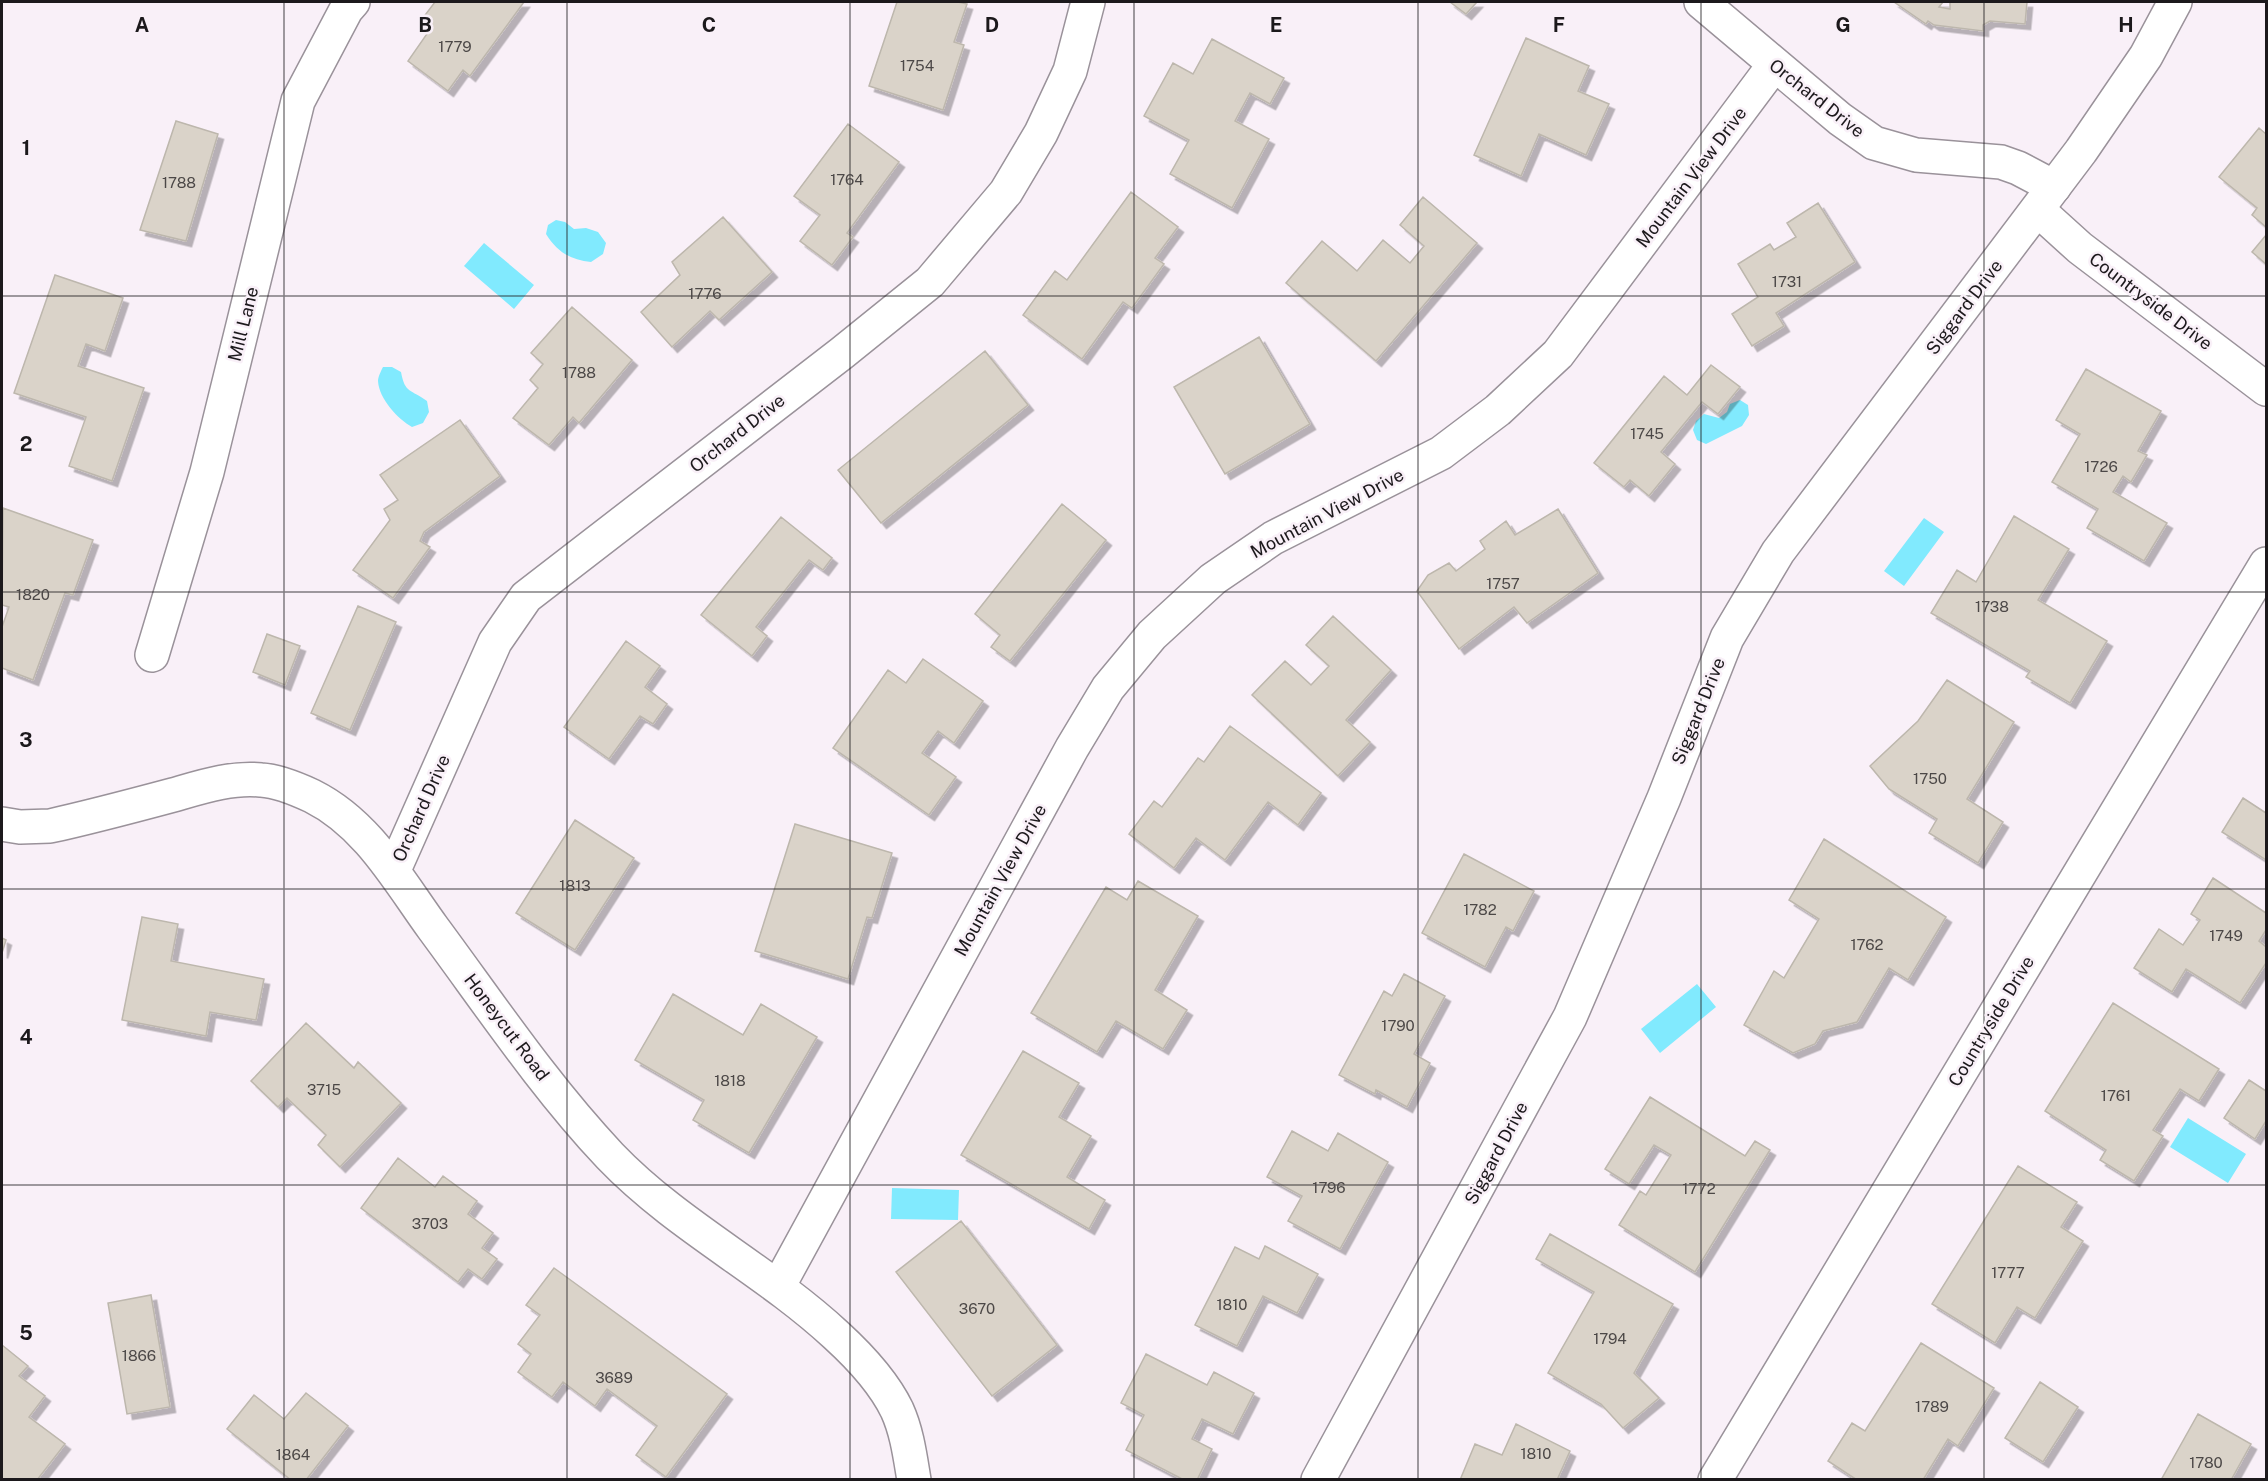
<svg xmlns="http://www.w3.org/2000/svg" width="2268" height="1481" font-family="'Public Sans',sans-serif">
<defs>
<filter id="shadow"><feDropShadow dx="5.5" dy="5.5" stdDeviation="0" flood-color="#0004"/></filter>
</defs>
<rect width="100%" height="100%" fill="#f9f0f8"/>
<path fill="#81eafe" d="M556,220l9,2 9,7 12,-1 12,4 8,11 -3,11 -12,8c-20,-2 -34,-10 -45,-28l2,-9z
M484,243l50,42 -20,24 -50,-43z
M383,367h9l9,5c4,22 10,17 26,29l2,11 -6,11 -11,4c-14,-8 -33,-28 -34,-46 0,-4 3,-10 5,-14z
M1740,400l8,5 1,10 -7,11 -36,18 -9,-4 -4,-10 3,-9 8,-7 15,4 8,-6 3,-8z
M1924,518l20,14 -40,54 -20,-15z
M1697,984l19,23 -56,46 -19,-24z
M2188,1118l58,36 -18,29 -58,-36z
M892,1188l67,2 -1,30 -67,-1z"/>
<path fill="#dad3c9" stroke="#bdb7ad" stroke-width="1.5" filter="url(#shadow)" d="M435,2h89l-54,74 -7,-6 -15,21 -40,-30 21,-30 -10,-8z
M897,2h61l9,2 -13,38 10,3 -21,65 -74,-24z
M1450,2h27l-11,12z
M1894,2h49l-4,5 11,2v-7h77l-2,22 -35,-3 -7,4v6l-49,-6 -6,-4 -2,3z
M1526,38l63,28 -11,25 31,13 -23,51 -47,-21 -18,42 -47,-21z
M1212,39l72,39 -14,26 -20,-11 -15,28 34,18 -37,69 -62,-34 19,-34 -45,-24 29,-53 20,11z
M176,121l42,13 -32,107 -46,-11z
M848,124l51,38 -52,71 6,4 -21,28 -32,-24 20,-26 -26,-19z
M2259,128l7,6v93l-14,-12 5,-7 -38,-31z
M1131,192l47,35 -23,31 9,6 -32,44 -9,-6 -41,57 -59,-44 32,-44 12,9z
M1423,197l54,46 -101,118 -90,-78 36,-42 35,30 26,-31 27,23 14,-17 -24,-21z
M1818,203l37,59 -79,51 8,13 -32,20 -20,-32 26,-17 -20,-33 32,-20 4,6 22,-13 -9,-14z
M723,217l49,55 -53,48 -9,-9 -38,36 -31,-35 39,-37 -8,-13z
M2266,235v29l-14,-12z
M55,275l68,23 -18,53 -19,-7 -8,22 66,22 -32,93 -43,-15 17,-49 -72,-24z
M572,307l60,53 -53,63 -6,-6 -24,28 -36,-27 25,-30 -8,-8 13,-16 -12,-11z
M1259,337l51,87 -85,50 -51,-87z
M985,351l43,54 -147,118 -43,-53z
M1711,365l29,22 -22,27 -16,-12 -41,50 14,12 -26,32 -19,-16 -6,7 -30,-24 70,-87 23,19z
M2086,369l75,42 -23,40 9,4 -16,27 -8,-6 -10,16 54,31 -23,38 -57,-33 11,-19 -46,-27 28,-48 -24,-14z
M460,420l40,56 -76,56 -4,9 10,6 -37,51 -40,-28 37,-50 -6,-11 14,-9 -18,-25z
M1062,504l44,36 -96,121 -19,-14 9,-12 -25,-21z
M3,508l90,32 -20,55 -8,-2 -32,87 -31,-12v-41l7,-20 -7,-2z
M1558,509l40,64 -71,50 -13,-16 -55,42 -42,-58 11,-16 21,-12 7,8 29,-22 -5,-8 26,-20 9,14z
M2014,516l55,33 -31,51 69,41 -37,62 -44,-26 4,-6 -99,-58 26,-43 19,12z
M781,517l51,41 -9,12 -14,-10 -53,67 11,9 -15,20 -51,-41z
M358,606l38,16 -46,108 -39,-17z
M1333,616l58,54 -45,50 24,22 -32,34 -86,-81 33,-34 26,24 18,-19 -23,-21z
M267,634l33,12 -15,39 -32,-13z
M626,641l34,25 -15,21 22,17 -14,20 -13,-8 -31,43 -45,-32z
M923,659l60,42 -29,42 -16,-12 -16,22 34,24 -27,38 -96,-67 55,-78 18,13z
M1947,680l67,42 -47,77 36,23 -25,41 -49,-30 8,-14 -48,-30 -19,-23 48,-45z
M1230,726l91,67 -23,32 -30,-23 -43,58 -29,-22 -22,30 -45,-34 25,-33 8,6 36,-49 6,4z
M2243,798l23,15v47l-44,-28z
M575,820l59,38 -59,92 -59,-37z
M795,824l97,29 -20,65 -5,-1 -19,62 -93,-28z
M1824,839l122,78 -38,63 -19,-12 -32,54 -34,9 -8,13 -22,9 -49,-28 30,-54 10,7 35,-59 -30,-19z
M1464,854l70,37 -21,40 -7,-4 -21,40 -63,-34z
M2213,878l53,35v17l-7,11 7,6v16l-26,40 -54,-34 -14,23 -38,-24 25,-39 24,16 17,-25 -9,-6z
M1138,881l60,35 -43,74 32,20 -24,39 -47,-28 -19,31 -66,-39 75,-126 21,13z
M142,917l36,7 -7,37 93,18 -8,41 -46,-8 -4,24 -84,-16z
M2,938l4,2 -4,13z
M1404,974l41,22 -31,58 16,9 -23,44 -31,-17 -1,4 -36,-19 45,-84 8,5z
M673,994l70,41 18,-31 56,33 -68,116 -56,-33 11,-20 -69,-40z
M2113,1003l106,66 -20,32 -19,-12 -27,41 10,6 -29,45 -34,-21 6,-10 -61,-39z
M306,1023l48,45 4,-6 43,41 -61,64 -22,-22 8,-10 -39,-37 -9,9 -27,-26z
M1023,1051l56,32 -20,34 32,19 -24,41 38,23 -16,29 -128,-74z
M2249,1080l17,11v30l-11,18 -31,-21z
M1650,1097l95,59 10,-15 15,9 -75,122 -76,-47 21,-34 6,4 25,-40 -17,-10 -25,39 -24,-15z
M1292,1131l36,20 10,-18 50,29 -48,87 -52,-28 14,-25 -35,-19z
M398,1158l37,29 8,-11 34,25 -9,13 25,19 -11,15 15,11 -15,20 -14,-10 -10,13 -97,-74z
M2018,1166l59,36 -16,25 22,14 -48,77 -18,-11 -22,36 -63,-39z
M961,1221l96,124 -65,51 -96,-124z
M1550,1234l123,70 -39,69 25,25 -36,30 -22,-24 -53,-31 46,-81 -58,-33z
M1265,1246l53,28 -21,39 -34,-17 -26,50 -42,-21 40,-78 24,12z
M554,1268l173,126 -61,83 -30,-22 21,-29 -50,-37 -12,17 -32,-24 -11,15 -34,-25 13,-18 -13,-10 22,-29 -14,-10z
M151,1295l19,112 -43,7 -19,-111z
M1921,1343l73,45 -36,58 -10,-7 -25,41h-66l-29,-19 24,-38 13,8z
M2,1345l26,21 -9,10 26,20 -16,21 36,27 -28,36h-35z
M1146,1354l61,31 7,-13 40,21 -21,41 -31,-15 -10,20 20,10 -15,31h-13l-58,-30 18,-35 -23,-12z
M2040,1382l38,25 -35,55 -38,-24z
M306,1393l42,33 -42,54h-15l-64,-51 27,-34 30,24z
M2198,1414l53,30 -20,36h-70z
M1516,1424l54,27 -13,29h-97l15,-36 27,11z"/>
<g fill="none" stroke-linecap="round" stroke-linejoin="round">
<defs>
<path id="street" d="M1701,2l139,117 34,24 42,12 85,7 17,6 36,19
M2038,210l42,38 186,141
M152,655l55,-183 91,-371 48,-91 7,-8
M2,824l18,3 30,-1c41,-9 82,-20 123,-31 28,-8 58,-18 88,-15 17,1 36,9 51,16 56,28 86,84 121,132 57,77 111,158 177,228 67,70 156,114 226,179 23,21 47,46 61,75 10,22 13,46 17,70
M394,870l101,-228 31,-45 316,-244 88,-71 76,-90 35,-59 29,-62 18,-69
M778,1287l294,-539 36,-60 44,-53 61,-56 60,-41 168,-85 57,-43 60,-56 216,-289
M1715,1480l551,-916"/>
<path id="secondary" d="M1318,1480l252,-463 94,-219 63,-160 51,-86 303,-401 65,-95 29,-54"/>
</defs>
<use href="#street" stroke="#9a929a" stroke-width="36"/>
<use href="#secondary" stroke="#9a929a" stroke-width="36"/>
<use href="#street" stroke="#fff" stroke-width="33"/>
<use href="#secondary" stroke="#fff" stroke-width="33"/>
</g>
<path fill="none" stroke="#1c191c" stroke-width="1.5" stroke-opacity="0.55" d="M284,2v1478M567,2v1478M850,2v1478M1134,2v1478M1418,2v1478M1701,2v1478M1984,2v1478M2,296h2264M2,592h2264M2,889h2264M2,1185h2264"/>
<g text-anchor="middle" dominant-baseline="central" stroke-width="5" stroke-linejoin="round" paint-order="stroke">
<g font-size="15" fill="#4c4847">
<text x="455" y="46">1779</text>
<text x="917" y="65">1754</text>
<text x="847" y="179">1764</text>
<text x="179" y="182">1788</text>
<text x="1787" y="281">1731</text>
<text x="705" y="293">1776</text>
<text x="579" y="372">1788</text>
<text x="1647" y="433">1745</text>
<text x="2101" y="466">1726</text>
<text x="1503" y="583">1757</text>
<text x="33" y="594">1820</text>
<text x="1992" y="606">1738</text>
<text x="1930" y="778">1750</text>
<text x="575" y="885">1813</text>
<text x="1480" y="909">1782</text>
<text x="2226" y="935">1749</text>
<text x="1867" y="944">1762</text>
<text x="1398" y="1025">1790</text>
<text x="730" y="1080">1818</text>
<text x="324" y="1089">3715</text>
<text x="2116" y="1095">1761</text>
<text x="1329" y="1187">1796</text>
<text x="1699" y="1188">1772</text>
<text x="430" y="1223">3703</text>
<text x="2008" y="1272">1777</text>
<text x="1232" y="1304">1810</text>
<text x="977" y="1308">3670</text>
<text x="1610" y="1338">1794</text>
<text x="139" y="1355">1866</text>
<text x="614" y="1377">3689</text>
<text x="1932" y="1406">1789</text>
<text x="1536" y="1453">1810</text>
<text x="293" y="1454">1864</text>
<text x="2206" y="1462">1780</text>
</g>
<g font-size="18" fill="#1c191c" stroke="#f9f0f8">
<text transform="translate(1817 98) rotate(38)">Orchard Drive</text>
<text transform="translate(1691 177) rotate(-53)">Mountain View Drive</text>
<text transform="translate(2151 301) rotate(37)">Countryside Drive</text>
<text transform="translate(1964 307) rotate(-53)">Siggard Drive</text>
<text transform="translate(243 324) rotate(-76)">Mill Lane</text>
<text transform="translate(737 433) rotate(-38)">Orchard Drive</text>
<text transform="translate(1327 513) rotate(-28)">Mountain View Drive</text>
<text transform="translate(1698 711) rotate(-68)">Siggard Drive</text>
<text transform="translate(421 808) rotate(-66)">Orchard Drive</text>
<text transform="translate(1000 880) rotate(-61)">Mountain View Drive</text>
<text transform="translate(1991 1021) rotate(-59)">Countryside Drive</text>
<text transform="translate(507 1027) rotate(53)">Honeycut Road</text>
<text transform="translate(1496 1153) rotate(-62)">Siggard Drive</text>
</g>
</g>
<g font-size="20" text-anchor="middle" font-weight="bold" fill="#1c191c" stroke="#f9f0f8" stroke-width="5" stroke-linejoin="round" paint-order="stroke">
<text x="142" y="32">A</text>
<text x="425" y="32">B</text>
<text x="709" y="32">C</text>
<text x="992" y="32">D</text>
<text x="1276" y="32">E</text>
<text x="1559" y="32">F</text>
<text x="1843" y="32">G</text>
<text x="2126" y="32">H</text>
<text x="26" y="155">1</text>
<text x="26" y="451">2</text>
<text x="26" y="747">3</text>
<text x="26" y="1044">4</text>
<text x="26" y="1340">5</text>
</g>
<rect width="2268" height="1481" fill="none" stroke="#1c191c" stroke-width="6"/>
</svg>
